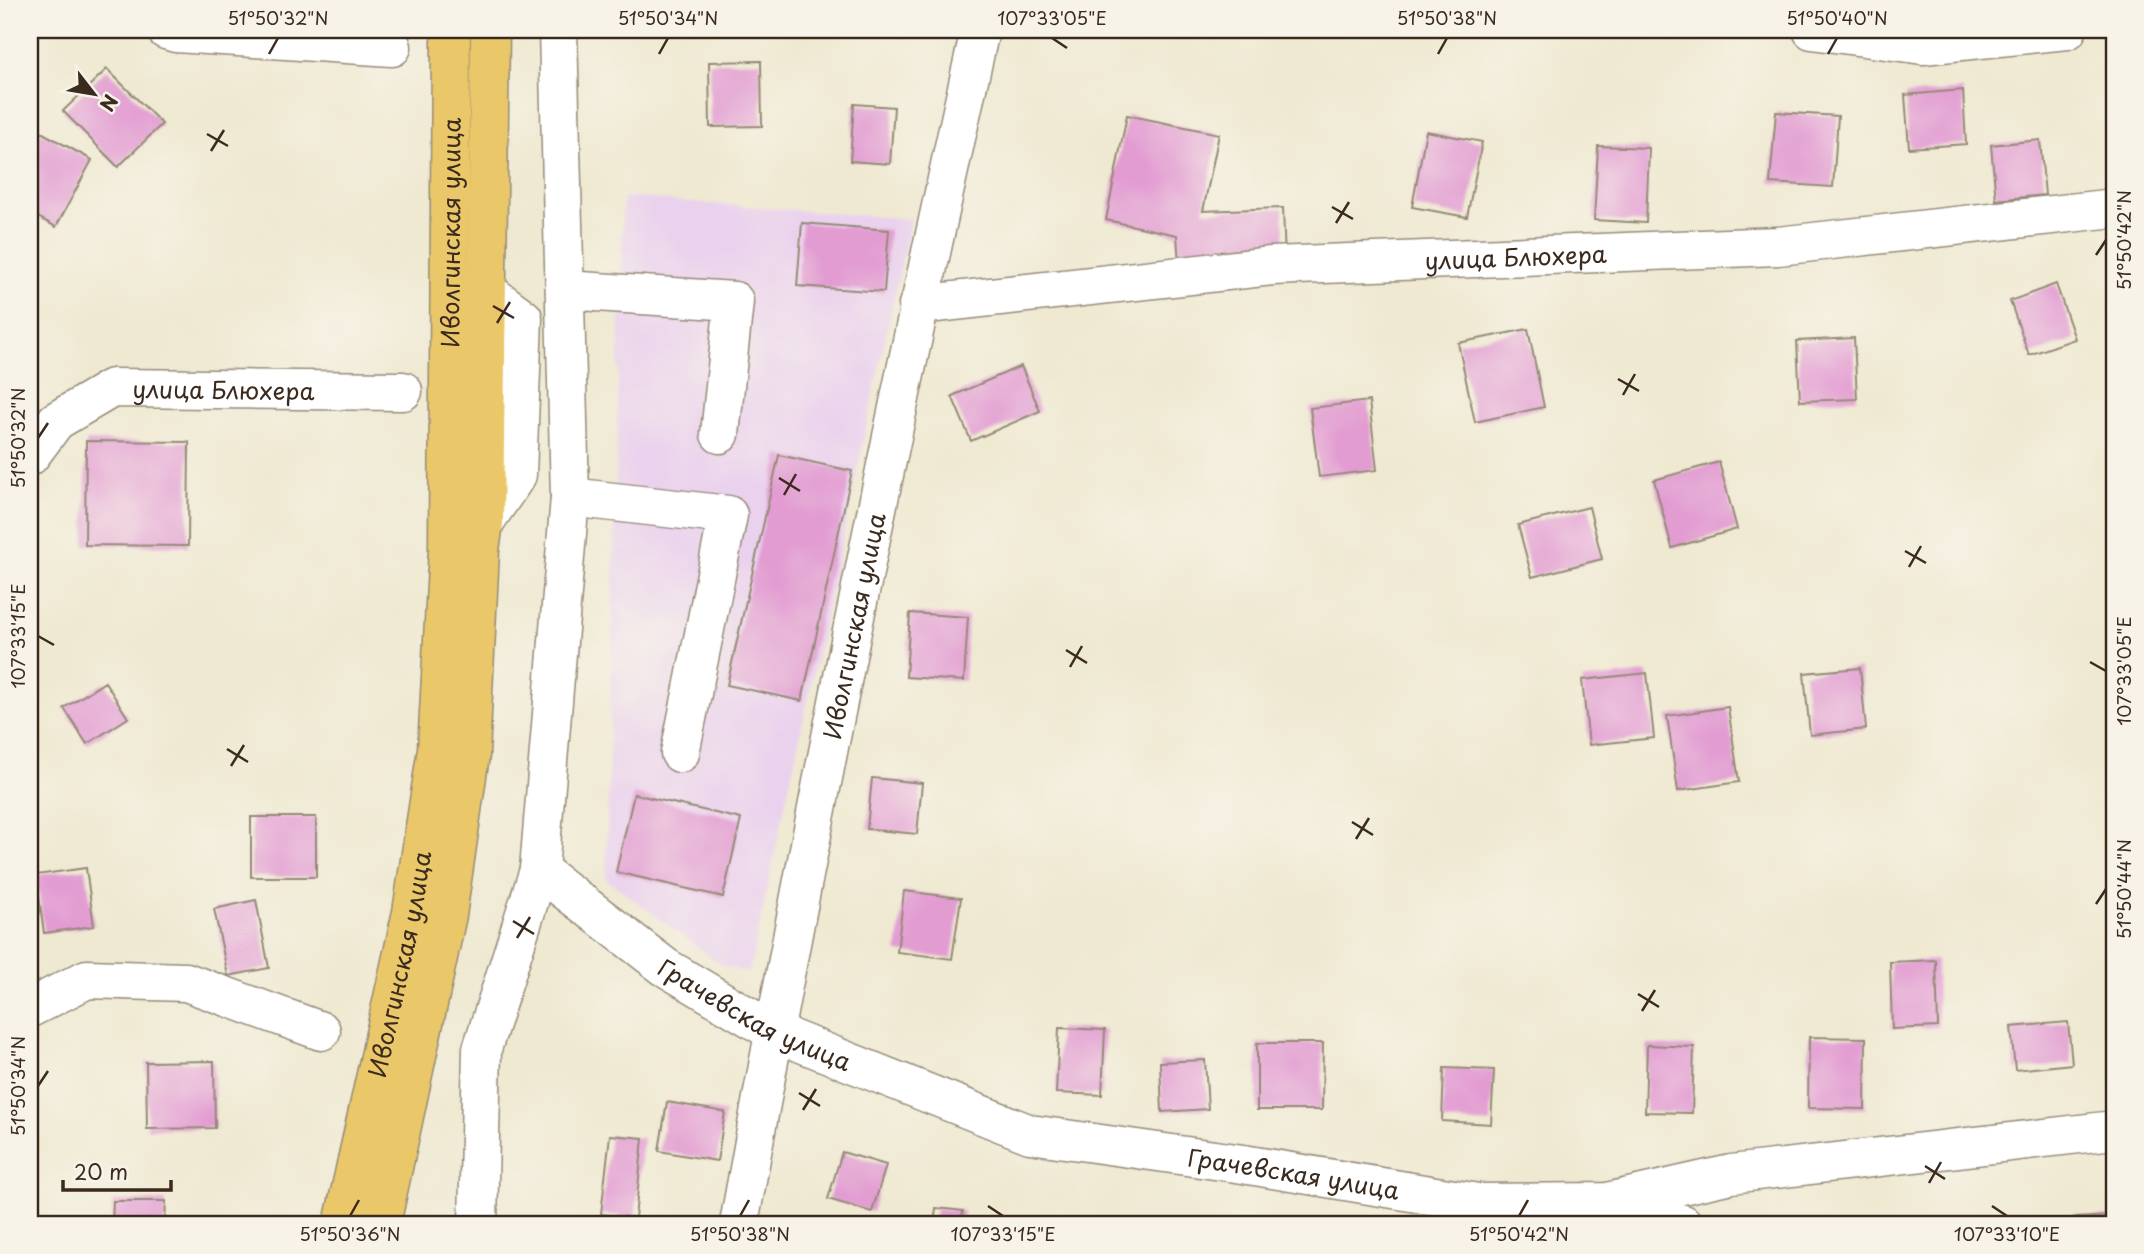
<svg xmlns="http://www.w3.org/2000/svg" width="2144" height="1254" font-family="'Playpen Sans',sans-serif">
<rect width="100%" height="100%" fill="#f7f3e8"/>
<filter id="ink" filterUnits="userSpaceOnUse"><feTurbulence type="fractalNoise" baseFrequency=".0143" numOctaves="2"/><feDisplacementMap in="SourceGraphic" scale="14" xChannelSelector="R" yChannelSelector="G"/><feConvolveMatrix kernelMatrix="1 2 1 2 8 2 1 2 1" color-interpolation-filters="sRGB"/></filter>
<filter id="wash" filterUnits="userSpaceOnUse"><feTurbulence type="fractalNoise" baseFrequency=".00686" numOctaves="4" result="noise"/><feDisplacementMap in="SourceGraphic" scale="28" xChannelSelector="R" yChannelSelector="G"/><feGaussianBlur stdDeviation="1.57" result="paint"/><feColorMatrix in="noise" values="0 0 0 0 0 0 0 0 0 0 0 0 0 0 0 0 0 1.4 0 .05"/><feComposite in="paint" operator="in"/></filter>
<g filter="url(#wash)">
<rect width="100%" height="100%" fill="#efe9d1"/>
<path fill="#ead1ed" d="M623,197l288,22 -162,754 -26,-7 -117,-87z"/>
<g id="blocks">
<path fill="#e29cd2" d="M874,30h38l-1,8 -37,-5z
M761,61l1,65 -52,1 -1,-65z
M107,69l55,55 -44,43 -55,-56z
M1963,90l3,54 -57,4 -4,-53z
M854,104l40,3 -4,57 -40,-3z
M1776,112l62,4 -5,71 -63,-4z
M1127,115l92,19 -16,77 80,-3 2,53 -106,4 -2,-30 -71,-15z
M30,126l62,34 -36,67 -26,-14z
M1426,131l56,11 -15,75 -55,-10z
M2040,140l5,55 -49,5 -5,-55z
M1598,146l51,2 -3,75 -52,-3z
M802,223l87,7 -5,62 -87,-6z
M2056,284l19,55 -46,16 -19,-54z
M1528,329l16,78 -69,15 -17,-79z
M1854,338l3,61 -57,2 -3,-60z
M1021,366l19,45 -69,30 -19,-45z
M1369,401l8,69 -58,7 -9,-69z
M86,441l103,1 -1,104 -103,-1z
M779,455l73,16 -50,230 -75,-16z
M1719,462l18,67 -65,19 -18,-68z
M1589,507l13,52 -70,18 -14,-52z
M910,613l58,4 -4,64 -58,-4z
M1860,668l6,61 -56,6 -6,-62z
M1647,673l7,65 -65,7 -7,-65z
M105,682l23,36 -41,26 -23,-36z
M1728,707l11,75 -61,9 -11,-75z
M872,778l50,5 -5,51 -50,-5z
M634,794l107,25 -18,78 -107,-25z
M251,817h65v60h-65z
M86,868l8,58 -50,7 -8,-58z
M904,891l57,7 -9,61 -55,-7z
M256,900l13,68 -41,8 -14,-67z
M1936,960l2,67 -46,2 -2,-67z
M2068,1022l4,42 -57,6 -4,-43z
M1059,1028l46,2 -3,65 -46,-2z
M1809,1037l57,1 -1,71 -57,-1z
M1257,1043h66l-1,67h-65z
M1647,1045l47,2 -2,66 -47,-1z
M1205,1060l3,49 -46,3 -2,-50z
M214,1061l1,67 -68,1 -1,-67z
M1444,1068l50,2 -3,54 -49,-3z
M667,1102l58,10 -8,49 -58,-10z
M610,1135l33,3 -8,80 -34,-4z
M842,1152l44,13 -14,47 -44,-13z
M113,1201h53l-1,23h-53z
M936,1208l27,3 -2,13h-27z
M2114,1216v8h-42v-6z"/>
</g>
</g>
<g filter="url(#ink)">
<use href="#blocks" fill-opacity="0" stroke="#958a78" stroke-width="2"/>
<g fill="none" stroke-linecap="round" stroke-linejoin="round">
<defs>
<g id="minor">
<path d="M166,30l10,3 216,14"/>
<path d="M1812,30l111,15 144,-15"/>
<path d="M565,290l169,11 -14,133"/>
<path id="s1" d="M918,305l354,-39 506,-20 336,-38"/>
<path id="s2" d="M30,456l26,-35 56,-33 291,3"/>
<path d="M570,497l158,18 -48,238"/>
<path d="M484,523l33,-48 6,-157 -35,-26"/>
<path id="s3" d="M539,870l126,97 109,65 256,102 213,30 235,39 129,-1 124,-28 383,-44"/>
<path d="M30,1008l57,-29 99,3 135,49"/>
<path d="M1609,1203l74,21"/>
<path d="M478,1224l4,-175 57,-179 31,-373 -12,-467"/>
<path id="s4" d="M739,1224c72,-399 152,-798 241,-1194"/>
</g>
<g id="major">
<path id="s5" d="M343,1224l69,-312 25,-163 11,-201 3,-518"/>
<path d="M381,1224l66,-309 23,-160 10,-205 4,-27 6,-493"/>
</g>
</defs>
<use href="#minor" stroke="#958a78" stroke-width="41"/>
<use href="#major" stroke="#958a78" stroke-width="41"/>
<use href="#minor" stroke="#fff" stroke-width="38"/>
<use href="#major" stroke="#eac769" stroke-width="38"/>
</g>
</g>
<path fill="none" stroke="#3b2a1e" stroke-width="2.5" d="M1052,38l15,10M269,54l9,-16M659,54l9,-16M1438,54l9,-16M1828,54l9,-16M207,134l21,12M211,151l13,-21M1332,207l21,12M1336,223l13,-21M2096,255l10,-15M493,306l21,12M497,323l13,-21M1618,379l21,12M1623,395l12,-21M38,438l10,-15M779,478l21,13M784,495l12,-21M1905,551l21,12M1909,567l12,-21M38,636l16,9M1066,650l21,13M2090,662l16,9M1070,667l12,-21M227,749l21,13M231,766l13,-21M1352,822l21,13M1356,839l13,-21M2096,904l10,-15M513,921l21,13M517,938l13,-21M1638,994l21,13M1642,1011l13,-21M38,1086l10,-15M799,1093l21,13M803,1110l13,-21M1925,1166l20,13M1929,1183l12,-21M988,1206l15,10M1992,1206l15,10M350,1216l9,-16M740,1216l9,-16M1519,1216l9,-16"/>
<g text-anchor="middle" dominant-baseline="central" stroke-width="5" stroke-linejoin="round" paint-order="stroke">
<g font-size="24" fill="#3b2a1e" stroke="#f7f3e8">
<text stroke="none"><textPath href="#s5" startOffset="1001">Иволгинская улица</textPath></text>
<text stroke="none"><textPath href="#s1" startOffset="600">улица Блюхера</textPath></text>
<text stroke="none"><textPath href="#s2" startOffset="220">улица Блюхера</textPath></text>
<text stroke="none"><textPath href="#s4" startOffset="609">Иволгинская улица</textPath></text>
<text stroke="none"><textPath href="#s5" startOffset="266">Иволгинская улица</textPath></text>
<text stroke="none"><textPath href="#s3" startOffset="261">Грачевская улица</textPath></text>
<text stroke="none"><textPath href="#s3" startOffset="828">Грачевская улица</textPath></text>
</g>
</g>
<rect width="2144" height="1254" fill="none" stroke="#f7f3e8" stroke-width="77"/>
<g transform="translate(94 94) rotate(121)" stroke="#f7f3e8" stroke-width="5" paint-order="stroke">
<path d="M0-5L12 26L0 18L-12 26Z" fill="#3b2a1e"/>
<text y="-10" font-size="19" font-weight="bold" text-anchor="middle" fill="#3b2a1e">N</text>
</g>
<path d="M63 1180v10h108v-10" fill="none" stroke="#3b2a1e" stroke-width="3.5"/>
<text x="74" y="1180" font-size="21" fill="#3b2a1e" stroke="#f7f3e8" stroke-width="5" paint-order="stroke">20 m</text>
<rect x="38" y="38" width="2068" height="1178" fill="none" stroke="#3b2a1e" stroke-width="2.5"/>
<g font-size="18" text-anchor="middle" fill="#3b2a1e">
<text x="278" y="25">51°50'32"N</text>
<text x="668" y="25">51°50'34"N</text>
<text x="1052" y="25">107°33'05"E</text>
<text x="1447" y="25">51°50'38"N</text>
<text x="1837" y="25">51°50'40"N</text>
<text transform="translate(2125 240) rotate(-90)" y="6">51°50'42"N</text>
<text transform="translate(19 438) rotate(-90)" y="6">51°50'32"N</text>
<text transform="translate(19 636) rotate(-90)" y="6">107°33'15"E</text>
<text transform="translate(2125 671) rotate(-90)" y="6">107°33'05"E</text>
<text transform="translate(2125 889) rotate(-90)" y="6">51°50'44"N</text>
<text transform="translate(19 1086) rotate(-90)" y="6">51°50'34"N</text>
<text x="350" y="1241">51°50'36"N</text>
<text x="740" y="1241">51°50'38"N</text>
<text x="1003" y="1241">107°33'15"E</text>
<text x="1519" y="1241">51°50'42"N</text>
<text x="2007" y="1241">107°33'10"E</text>
</g>
</svg>
